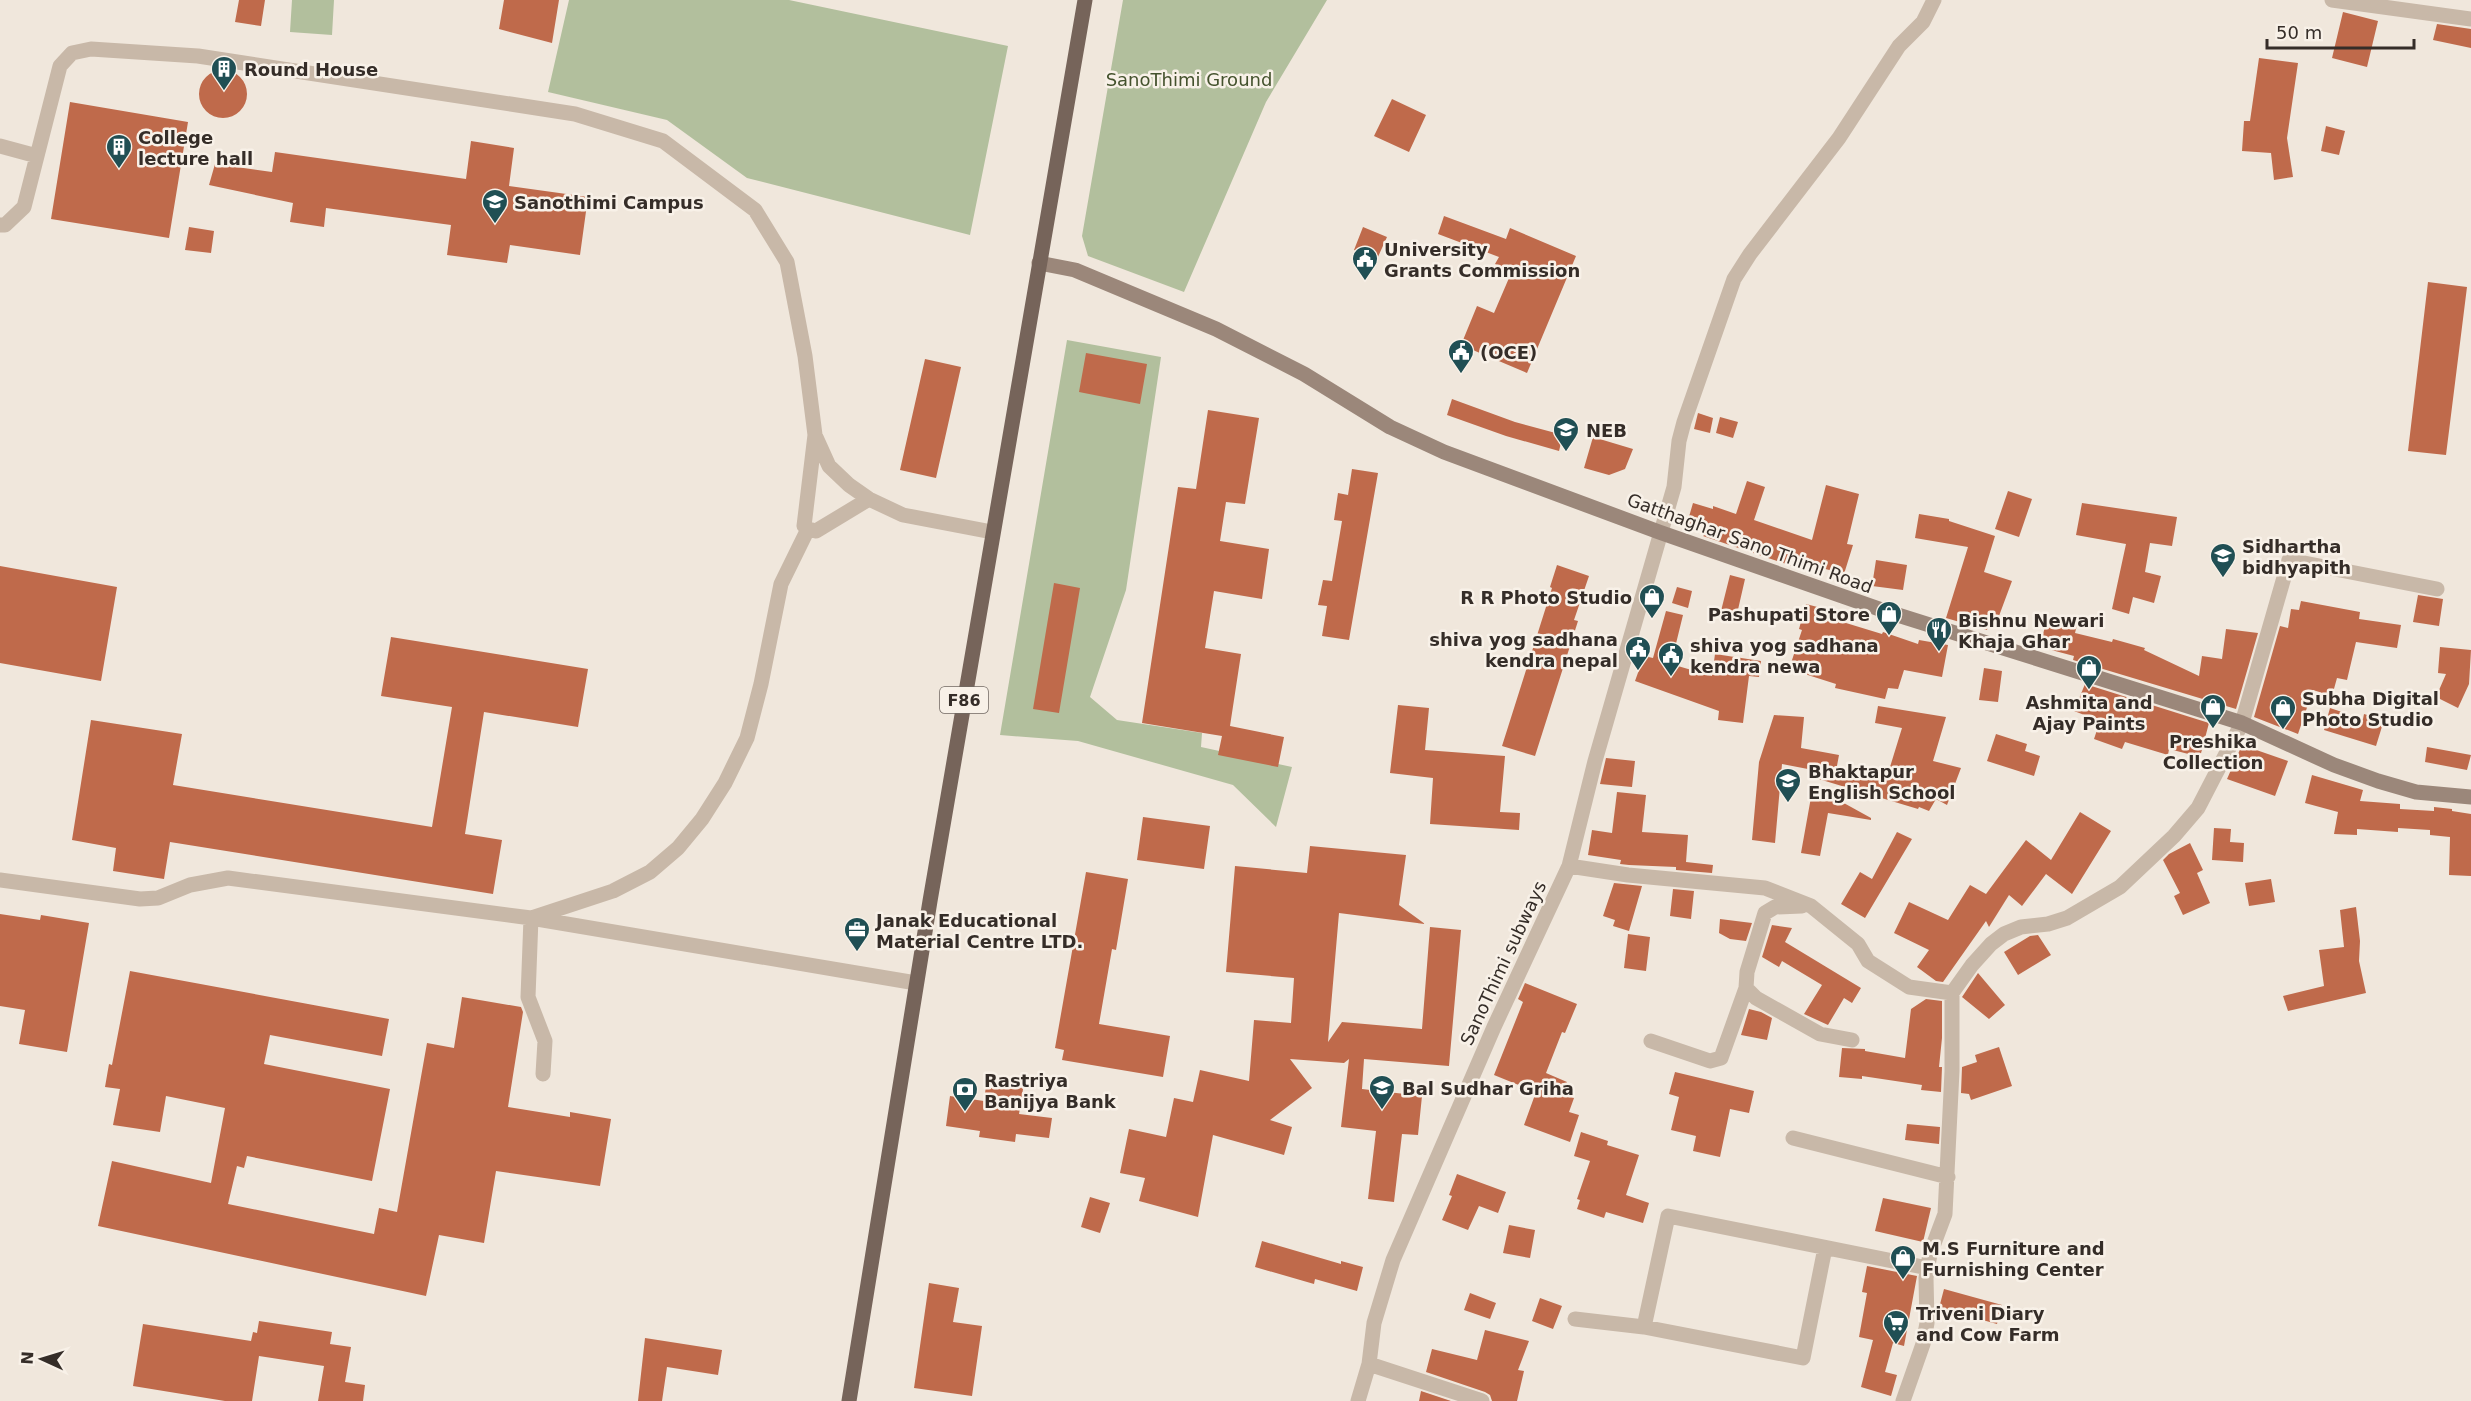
<svg xmlns="http://www.w3.org/2000/svg" width="2471" height="1401" font-family="'DejaVu Sans',sans-serif">
<rect width="100%" height="100%" fill="#f0e7dc"/>
<path fill="#b2bf9d" d="M292,0h42l-2,35 -42,-3z
M569,0h220l219,46 -38,189 -223,-57 -80,-58 -119,-28z
M1123,0h204l-61,102 -82,190 -96,-36 -6,-20z
M1067,340l94,17 -35,233 -36,107 27,23 85,13 -1,14 91,20 -16,60 -43,-42 -155,-44 -78,-6z"/>
<path fill="#bf6a4b" d="M239,0h26l-4,26 -26,-4z
M504,0h55l-7,43 -53,-14z
M2343,12l35,9 -11,46 -35,-9z
M2437,24l34,5v19l-38,-8z
M2259,58l39,5 -11,75 6,39 -19,3 -3,-27 -29,-2 2,-30h6z
M199 94a24 24 0 1 1 48 0a24 24 0 1 1-48 0Z
M1392,99l34,16 -17,37 -35,-16z
M70,102l118,20 -19,116 -118,-19z
M2326,126l19,5 -6,24 -18,-4z
M471,141l43,7 -5,38 79,11 -8,58 -70,-10 -3,18 -60,-8 4,-30 -125,-17 -2,19 -34,-5 3,-19 -84,-18 6,-21 57,8 3,-20 191,27z
M1444,216l62,23 4,-11 66,28 -49,117 -66,-28 16,-39 17,7 18,-42 -17,-7 4,-7 -61,-23z
M189,227l25,4 -3,22 -26,-3z
M1363,227l24,10 -10,22 -23,-9z
M2428,282l39,5 -21,168 -38,-4z
M1086,353l61,11 -7,40 -61,-12z
M925,359l36,8 -25,111 -36,-8z
M1452,399l63,23 48,13 -4,16 -53,-15 -59,-21z
M1208,410l51,8 -14,86 -19,-2 -6,39 49,8 -7,50 -48,-8 -9,57 36,6 -11,72 54,11 -6,30 -60,-12 4,-19 -80,-13 36,-236 18,2z
M1698,413l15,5 -3,15 -16,-4z
M1720,417l18,5 -5,16 -17,-5z
M1593,437l40,12 -8,20 -16,6 -25,-7z
M1352,469l26,4 -29,167 -27,-4 5,-30 -9,-1 5,-25 9,1 10,-60 -8,-1 4,-27 10,2z
M1747,481l18,6 -11,33 58,20 14,-55 33,9 -12,50 6,1 -9,29 -37,-10 -3,6 -101,-34 2,-4 -19,-5 7,-24 20,6v-3l23,8z
M2008,491l24,8 -13,38 -24,-8z
M2082,503l95,14 -5,29 -22,-3 -5,29 16,4 -7,27 -21,-6 -4,17 -17,-5 14,-65 -50,-9z
M1919,514l30,5v2l46,15 -11,36 28,9 -16,43 -7,-3 -2,9 -41,-12 22,-71 -53,-9z
M1876,560l31,5 -4,25 -31,-4z
M1557,565l32,11 -15,44 4,1 -43,135 -33,-10 50,-158 -2,-1z
M0,566l117,21 -16,94 -101,-18z
M1730,575l15,4 -8,35 -16,-3z
M1054,583l26,5 -21,125 -26,-4z
M1677,587l15,4 -4,17 -16,-5z
M2418,595l25,4 -4,27 -26,-4z
M2301,601l59,11 -1,7 42,6 -4,23 -41,-6 -9,38 -10,-2 -5,18 -19,-6 -15,44 -44,-17 26,-91 8,2 3,-19 8,1z
M1806,604l19,5 -1,5 23,7 -1,2 36,11 1,-2 35,12 1,-4 29,5 -6,32 -38,-7 -6,19 -10,-1 -3,11 -50,-11 1,-4 -47,-15 13,-39 -3,-1z
M1666,611l17,4 -12,49 41,12 3,-22 46,7 -2,16 -10,-1 -6,47 -25,-3 1,-9 -84,-30 9,-25 9,2z
M2047,618l30,7 -2,8 37,9 1,-3 32,9 -1,2 55,26 3,-20 20,3 4,-30 32,4 -22,76 -163,-49 1,-4 -34,-9z
M391,637l197,32 -10,58 -94,-15 -19,122 37,6 -9,54 -323,-52 -6,37 -51,-8 3,-23 -44,-8 19,-120 91,14 -9,51 259,42 20,-120 -71,-11z
M2440,647l31,3 -2,34 -11,24 -22,-11 10,-23 -8,-1z
M1984,668l18,3 -4,31 -19,-2z
M2085,684l124,39 -9,34 -31,-8 -1,6 -43,-13 -3,7 -28,-10 6,-18 -26,-10z
M1398,705l31,3 -4,42 80,6 -5,56 20,1 -1,17 -89,-6 3,-46 -43,-5z
M1878,706l68,11 -13,44 28,7 -14,37 -11,-6 -7,12 -10,-4 -1,2 -106,-32 1,-7 -31,-6 -7,79 -23,-3 7,-78 15,-47 30,2 -3,31 38,7 -3,16 50,9 16,-52 -27,-5z
M2330,708l33,11 1,-5 20,6 -8,26 -52,-16z
M1996,734l31,10 -2,7 15,5 -6,20 -47,-15z
M2242,745l46,16 -13,35 -48,-17z
M2427,747l44,8 -4,15 -42,-8z
M1606,758l29,3 -3,26 -32,-3z
M2312,775l51,15 -3,11 40,3v5l34,2v-4l18,2v2l19,3v62l-22,-1 1,-38 -20,-2v-5l-32,-2v4l-41,-3v6l-23,-1 4,-22 -33,-9z
M1813,786l58,32v2l-43,-7 -8,43 -19,-3z
M1617,792l29,3 -4,37 46,3 -2,27 27,3 -1,8 -36,-3v-3l-47,-2 -9,-1 1,-4 -33,-5 4,-25 20,3z
M2080,812l31,19 -39,63 -26,-20 -24,32 -13,-11 -20,32 -3,-6 -43,61 -7,-1 -19,-14 12,-17 -35,-17 15,-31 39,18 22,-35 16,9 40,-54 25,20z
M1143,817l67,9 -6,43 -67,-9z
M2214,828l17,1 -1,13 14,1 -1,19 -31,-2z
M1897,832l15,7 -47,79 -24,-14 19,-32 12,7z
M2190,843l13,27 -6,3 13,30 -27,12 -9,-19 6,-3 -17,-33 6,-6z
M1310,846l96,9 -7,50 26,19 -86,-11 -11,129 14,-20 80,7 8,-102 31,3 -12,136 -85,-7 -2,30 60,7 -4,39 -16,-1 -8,68 -26,-3 8,-68 -35,-4 8,-68 -5,4 -54,-4 22,29 -42,32 22,7 -8,28 -71,-20 -15,82 -59,-16 6,-23 -25,-5 9,-44 37,8 8,-39 19,4 7,-32 49,11 5,-61 37,3 3,-45 -68,-6 9,-106 72,7z
M1086,872l42,7 -12,71 -4,-1 -13,75 71,12 -7,41 -101,-17 2,-10 -9,-2z
M2271,879l4,23 -26,4 -4,-23z
M1614,883l28,3 -13,45 -16,-5 2,-6 -12,-4z
M1673,889l21,2 -3,28 -21,-3z
M2356,907l4,34 -1,20 7,32 -78,18 -5,-15 41,-10 -5,-36 25,-3 -4,-37z
M0,914l40,6 1,-5 48,8 -22,129 -48,-8 6,-34 -25,-4z
M1720,919l32,4 -6,18 -16,-2 -11,-6z
M1772,925l20,3 -7,14 76,46 -9,15 -8,-5 -16,27 -24,-11 18,-29 -40,-24 -3,6 -17,-10z
M1628,934l22,3 -4,34 -22,-3z
M2038,935l13,20 -33,20 -14,-23 26,-16z
M130,971l259,48 -7,37 -112,-21 -6,29 126,25 -18,92 -125,-25 -3,12 -7,-2 -9,38 146,30 5,-26 18,4 30,-169 27,5 8,-51 59,10 2,5 -15,95 62,10v-5l41,7 -11,67 -104,-15 -12,72 -45,-8 -13,61 -328,-70 14,-65 99,22 14,-75 -59,-12 -6,36 -47,-7 7,-36 -15,-2 4,-23 3,1z
M1978,973l27,32 -16,14 -27,-22z
M1525,983l52,21 -12,29 -3,-1 -16,41 21,9 -4,12 11,4 -5,14 10,3 -9,27 -46,-17 12,-33 -42,-17 29,-73 -5,-3z
M1926,999l16,2v37l-3,29h3l-1,25 -20,-2 1,-5 -60,-9v3l-23,-2 3,-29 23,1v2l40,7 6,-49z
M1749,1009l12,3 11,6 -5,22 -26,-5z
M1999,1047l13,39 -41,14 -2,-6 -8,-1 1,-26 15,-5 -2,-7z
M1675,1072l79,19 -5,22 -19,-4 -10,48 -27,-6 3,-15 -25,-6 8,-33 -10,-3z
M987,1078l37,5 -5,31 33,4 -3,20 -33,-4 -1,8 -36,-5 1,-6 -34,-5 4,-30 34,5z
M1907,1124l33,3 -1,17 -34,-4z
M1581,1132l27,9 -1,4 32,10 -13,40 23,8 -6,20 -37,-11 -2,6 -27,-9 3,-9 -3,-1 13,-38 -16,-5z
M1457,1174l49,18 -8,21 -19,-7 -11,24 -26,-10 10,-24 -3,-1z
M1090,1197l20,6 -10,30 -19,-6z
M1883,1198l48,10 -8,34 -48,-11z
M1509,1225l26,5 -5,28 -27,-5z
M1262,1241l79,23v-3l22,6 -6,24 -42,-12 -1,5 -59,-17z
M1867,1266l50,10 -13,70 -11,-3 -8,29 12,3 -6,21 -30,-9 12,-47 -14,-3 8,-44 -5,-1z
M929,1283l30,5 -6,34 29,4 -10,70 -58,-8z
M1944,1289l58,16 -5,19 -58,-16z
M1470,1293l26,10 -6,16 -26,-9z
M1540,1298l22,8 -9,23 -21,-8z
M259,1321l73,11 -2,12 21,3 -6,35 20,3 -2,16h-45l6,-35 -65,-10 -7,45h-27l-92,-15 10,-62 108,17 2,-9 4,1z
M1485,1330l44,11 -11,29 6,1 -7,30h-25l-2,-6 -5,-3 -59,-20 6,-23 45,11z
M645,1338l77,12 -4,25 -51,-8 -5,34h-24z
M1421,1391l30,10h-32z"/>
<g fill="none" stroke-linecap="round" stroke-linejoin="round">
<path stroke="#c8b8a8" stroke-width="15" d="M2332,0l139,19
M0,146l37,10
M0,225h5l19,-18 36,-141 12,-13 19,-4 107,7 377,58 88,27 92,69 32,52 18,94 10,79 14,31 20,19 20,14 34,16 89,17
M808,529l-4,-3 11,-91
M808,529l8,2 53,-32
M1569,866l59,9 137,13 46,18 47,38 10,17 41,26 43,6 20,-28 19,-21 13,-10 17,-7 27,-3 19,-6 53,-31 54,-51 24,-28 44,-85 47,-163 148,29
M0,880l140,19 18,-1 32,-13 38,-7 303,40 385,65
M1802,906l-27,1 -10,6 -18,59 -1,16 10,10 64,36 32,6
M1651,1041l59,20 11,-3 25,-70
M543,1074l2,-33 -17,-44 3,-79 82,-27 37,-19 28,-24 24,-29 23,-36 22,-45 14,-54 20,-100 27,-55
M1793,1138l155,39
M1575,1319l69,8 159,31 22,-110
M1644,1327l24,-111 260,52
M1369,1364l113,37
M1358,1401l11,-37 5,-41 19,-63 101,-233 75,-161 26,-105 79,-274 5,-46 5,-19 50,-143 16,-25 89,-116 60,-92 24,-24 11,-22
M1903,1401l20,-57 4,-21 -1,-45 4,-24 15,-40 7,-143v-78"/>
<path stroke="#9b877a" stroke-width="15" d="M1039,263l36,7 141,59 88,45 86,53 54,25 215,80 226,79 357,112 92,42 44,16 38,11 55,5"/>
<path stroke="#76645a" stroke-width="15" d="M849,1401l81,-500 155,-901"/>
</g>
<defs>
<symbol id="building-pin" viewBox="-11 -11 22 30"><path d="M0 17L-7.5 6A9.5 9.5 0 1 1 7.5 6Z" fill="#204f54" stroke="#f8f1e8"/><path d="M-4-6H4V6H1V3H-1V6H-4ZM-2.5-4.3h1.7v1.8h-1.7ZM.8-4.3h1.7v1.8H.8ZM-2.5-1h1.7V.8h-1.7ZM.8-1h1.7V.8H.8Z" fill="#fff"/></symbol>
<symbol id="university-pin" viewBox="-11 -11 22 30"><path d="M0 17L-7.5 6A9.5 9.5 0 1 1 7.5 6Z" fill="#204f54" stroke="#f8f1e8"/><path d="M0-5L7-2L0 1L-7-2ZM-4 1L0 2.5L4 1V4Q0 6-4 4Z" fill="#fff"/></symbol>
<symbol id="civic-pin" viewBox="-11 -11 22 30"><path d="M0 17L-7.5 6A9.5 9.5 0 1 1 7.5 6Z" fill="#204f54" stroke="#f8f1e8"/><path d="M-.6-6.5H3V-4.5H.6V-3L4-1V1h2V6H-6V1h2V-1L-.6-3ZM-1.2 2.5V6h2.4V2.5Z" fill="#fff"/></symbol>
<symbol id="school-pin" viewBox="-11 -11 22 30"><path d="M0 17L-7.5 6A9.5 9.5 0 1 1 7.5 6Z" fill="#204f54" stroke="#f8f1e8"/><path d="M0-5L7-2L0 1L-7-2ZM-4 1L0 2.5L4 1V4Q0 6-4 4Z" fill="#fff"/></symbol>
<symbol id="shop-pin" viewBox="-11 -11 22 30"><path d="M0 17L-7.5 6A9.5 9.5 0 1 1 7.5 6Z" fill="#204f54" stroke="#f8f1e8"/><path d="M-5-2.5h2.3a2.7 3.5 0 0 1 5.4 0H5L5.5 6h-11ZM-1.5-2.5h3a1.5 2.3 0 0 0-3 0Z" fill="#fff"/></symbol>
<symbol id="restaurant-pin" viewBox="-11 -11 22 30"><path d="M0 17L-7.5 6A9.5 9.5 0 1 1 7.5 6Z" fill="#204f54" stroke="#f8f1e8"/><path d="M-5-6h1v4h1v-4h1v4h1v-4h1v5L-1.5 .5V6h-2V.5L-5-1ZM5-6V6H3V1.5H1.5Q1.5-4 5-6Z" fill="#fff"/></symbol>
<symbol id="office-pin" viewBox="-11 -11 22 30"><path d="M0 17L-7.5 6A9.5 9.5 0 1 1 7.5 6Z" fill="#204f54" stroke="#f8f1e8"/><path d="M-6-3h4V-5.5h4V-3h4V5H-6ZM-1-4.5V-3h2v-1.5ZM-6 0V1H6V0Z" fill="#fff"/></symbol>
<symbol id="bank-pin" viewBox="-11 -11 22 30"><path d="M0 17L-7.5 6A9.5 9.5 0 1 1 7.5 6Z" fill="#204f54" stroke="#f8f1e8"/><path d="M-6-4H6V4H-6ZM0-2.3a2.3 2.3 0 1 0 0 4.6a2.3 2.3 0 1 0 0-4.6Z" fill="#fff"/></symbol>
<symbol id="supermarket-pin" viewBox="-11 -11 22 30"><path d="M0 17L-7.5 6A9.5 9.5 0 1 1 7.5 6Z" fill="#204f54" stroke="#f8f1e8"/><path d="M-6-5.5h2.5l.6 2H6L4.5 2H-2.5L-4.4-4H-6ZM-1.5 3.2a1.3 1.3 0 1 0 .1 0ZM3 3.2a1.3 1.3 0 1 0 .1 0Z" fill="#fff"/></symbol>
</defs>
<g fill-rule="evenodd">
<use href="#building-pin" x="209" y="54" width="30" height="40"/>
<use href="#building-pin" x="104" y="132" width="30" height="40"/>
<use href="#university-pin" x="480" y="187" width="30" height="40"/>
<use href="#civic-pin" x="1350" y="244" width="30" height="40"/>
<use href="#civic-pin" x="1446" y="337" width="30" height="40"/>
<use href="#university-pin" x="1551" y="415" width="30" height="40"/>
<use href="#school-pin" x="2208" y="541" width="30" height="40"/>
<use href="#shop-pin" x="1637" y="582" width="30" height="40"/>
<use href="#shop-pin" x="1874" y="599" width="30" height="40"/>
<use href="#restaurant-pin" x="1924" y="615" width="30" height="40"/>
<use href="#civic-pin" x="1623" y="634" width="30" height="40"/>
<use href="#civic-pin" x="1656" y="640" width="30" height="40"/>
<use href="#shop-pin" x="2074" y="653" width="30" height="40"/>
<use href="#shop-pin" x="2198" y="692" width="30" height="40"/>
<use href="#shop-pin" x="2268" y="693" width="30" height="40"/>
<use href="#school-pin" x="1773" y="766" width="30" height="40"/>
<use href="#office-pin" x="842" y="915" width="30" height="40"/>
<use href="#school-pin" x="1367" y="1073" width="30" height="40"/>
<use href="#bank-pin" x="950" y="1075" width="30" height="40"/>
<use href="#shop-pin" x="1888" y="1243" width="30" height="40"/>
<use href="#supermarket-pin" x="1881" y="1308" width="30" height="40"/>
</g>
<g text-anchor="middle" dominant-baseline="central" stroke-width="5" stroke-linejoin="round" paint-order="stroke">
<rect fill="#f8f1e8" stroke="#706862" stroke-width="1.5" x="940" y="687" width="48" height="26" rx="4.5"/>
<g font-size="16" font-weight="bold" fill="#352d28">
<text x="964" y="700">F86</text>
</g>
<g font-size="18" font-weight="bold" fill="#352d28" stroke="#f8f1e8" text-anchor="start">
<text x="244" y="69">Round House</text>
<text x="138" y="137">College<tspan x="138" dy="21">lecture hall</tspan></text>
<text x="514" y="202">Sanothimi Campus</text>
<text x="1384" y="249">University<tspan x="1384" dy="21">Grants Commission</tspan></text>
<text x="1480" y="352">(OCE)</text>
<text x="1586" y="430">NEB</text>
<text x="2242" y="546">Sidhartha<tspan x="2242" dy="21">bidhyapith</tspan></text>
<text x="1632" y="597" text-anchor="end">R R Photo Studio</text>
<text x="1870" y="614" text-anchor="end">Pashupati Store</text>
<text x="1958" y="620">Bishnu Newari<tspan x="1958" dy="21">Khaja Ghar</tspan></text>
<text x="1618" y="639" text-anchor="end">shiva yog sadhana<tspan x="1618" dy="21">kendra nepal</tspan></text>
<text x="1690" y="645">shiva yog sadhana<tspan x="1690" dy="21">kendra newa</tspan></text>
<text x="2302" y="698">Subha Digital<tspan x="2302" dy="21">Photo Studio</tspan></text>
<text x="2089" y="702" text-anchor="middle">Ashmita and<tspan x="2089" dy="21">Ajay Paints</tspan></text>
<text x="2213" y="741" text-anchor="middle">Preshika<tspan x="2213" dy="21">Collection</tspan></text>
<text x="1808" y="771">Bhaktapur<tspan x="1808" dy="21">English School</tspan></text>
<text x="876" y="920">Janak Educational<tspan x="876" dy="21">Material Centre LTD.</tspan></text>
<text x="984" y="1080">Rastriya<tspan x="984" dy="21">Banijya Bank</tspan></text>
<text x="1402" y="1088">Bal Sudhar Griha</text>
<text x="1922" y="1248">M.S Furniture and<tspan x="1922" dy="21">Furnishing Center</tspan></text>
<text x="1916" y="1313">Triveni Diary<tspan x="1916" dy="21">and Cow Farm</tspan></text>
</g>
<g font-size="18" fill="#44522d" stroke="#f8f1e8">
<text x="1189" y="79">SanoThimi Ground</text>
</g>
<g font-size="18" fill="#352d28" stroke="#f8f1e8">
<text transform="translate(1750 543) rotate(20)">Gatthaghar Sano Thimi Road</text>
<text transform="translate(1503 963) rotate(-65)">SanoThimi subways</text>
</g>
</g>
<g transform="translate(42 1359) rotate(274)" stroke="#f8f1e8" stroke-width="4.5" paint-order="stroke">
<path d="M0-4.5L10 22L0 15L-10 22Z" fill="#352d28"/>
<text y="-9" font-size="16" font-weight="bold" text-anchor="middle" fill="#352d28">N</text>
</g>
<path d="M2267 39v9h147v-9" fill="none" stroke="#352d28" stroke-width="3"/>
<text x="2276" y="39" font-size="18" fill="#352d28" stroke="#f8f1e8" stroke-width="4.5" paint-order="stroke">50 m</text>
</svg>
